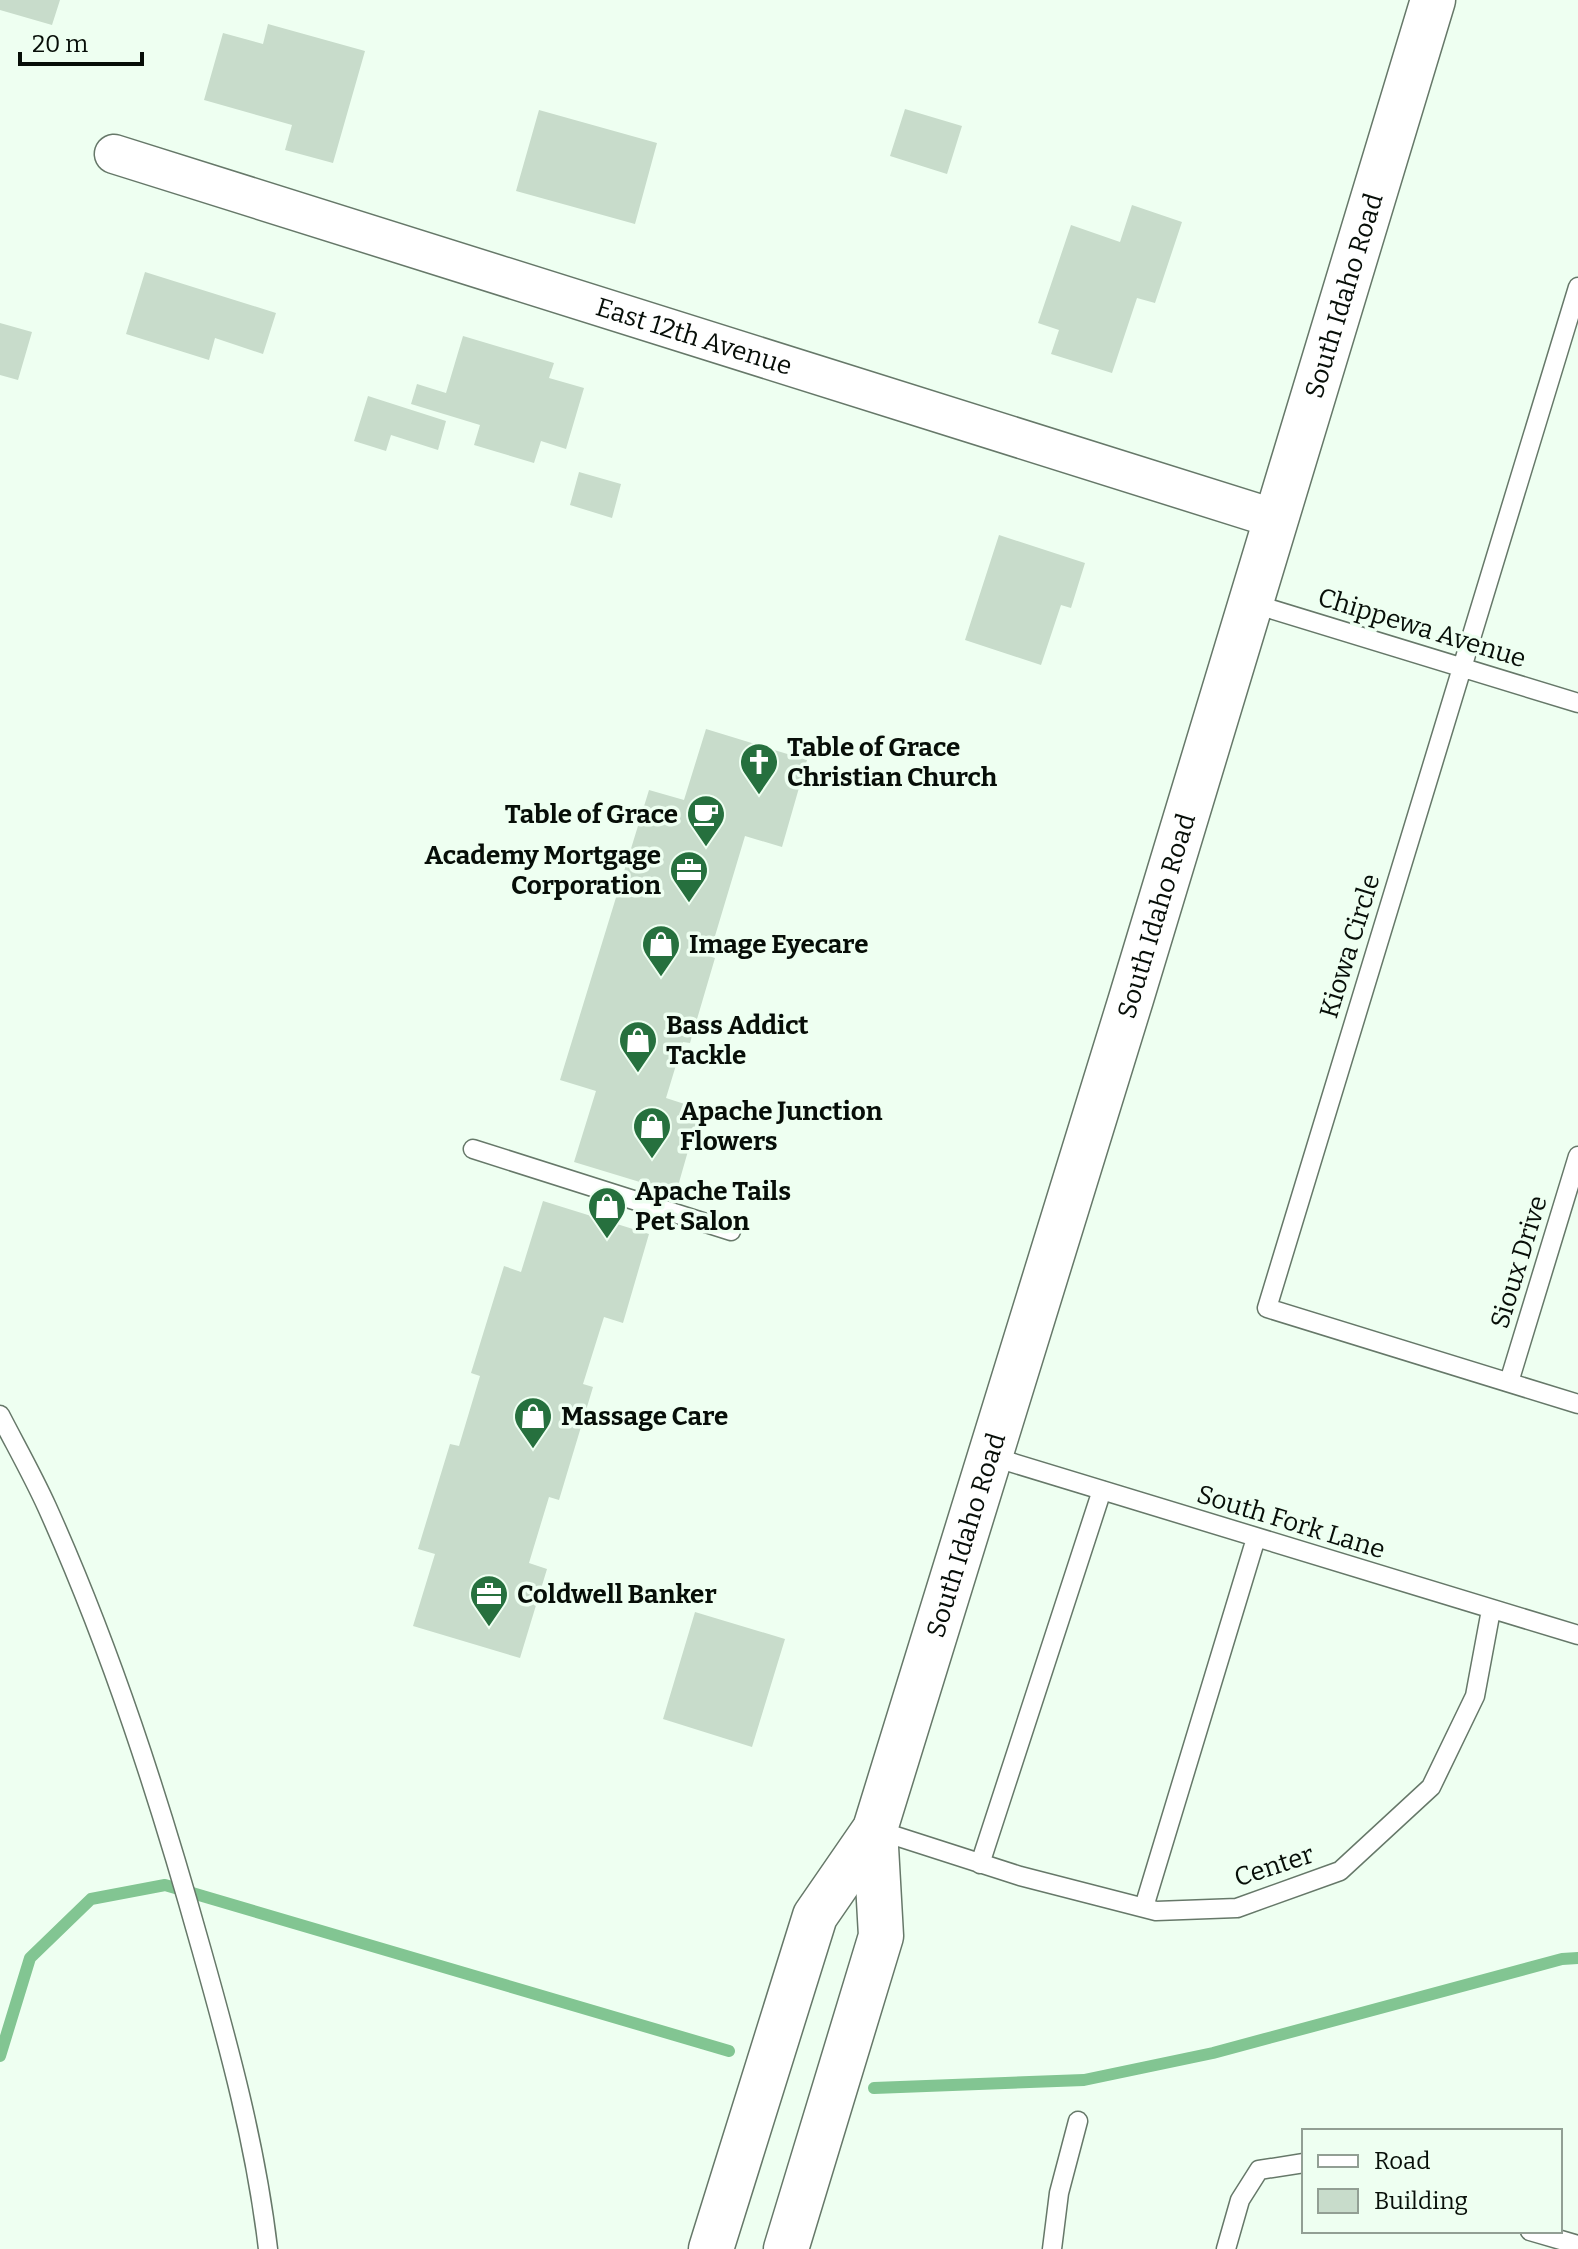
<svg xmlns="http://www.w3.org/2000/svg" width="1578" height="2249" font-family="Bitter,serif">
<rect width="100%" height="100%" fill="#eefff1"/>
<g fill="none" stroke-linecap="round" stroke-linejoin="round">
<path stroke="#82c592" stroke-width="12" d="M0,2056l30,-98 61,-59 74,-14 564,166
M874,2088l210,-8 129,-27 349,-94 16,-1"/>
</g>
<path fill="#c8dccb" d="M0,0h60l-8,25 -52,-15z
M268,24l97,27 -32,112 -48,-13 7,-25 -88,-25 19,-67 40,11z
M905,109l57,17 -15,48 -57,-18z
M539,110l118,33 -22,81 -119,-33z
M1132,205l50,17 -27,81 -18,-5 -25,75 -61,-19 8,-24 -21,-7 33,-98 49,17z
M145,272l131,41 -13,41 -48,-16 -6,22 -83,-26z
M0,323l32,9 -14,48 -18,-5z
M463,336l91,27 -5,15 35,10 -18,61 -25,-8 -7,22 -60,-18 6,-20 -69,-21 6,-20 29,9z
M368,396l78,25 -8,29 -47,-15 -5,16 -32,-10z
M579,472l42,12 -9,34 -42,-13z
M999,535l86,28 -14,45 -10,-3 -20,60 -76,-25z
M706,729l101,31 -25,87 -37,-11 -36,120 6,2 -25,85 -7,-1 -17,56 34,11 -24,84 -102,-31 22,-71 -36,-11 89,-290 35,10z
M543,1201l106,33 -26,89 -19,-6 -21,67 10,3 -34,113 -10,-3 -20,66 18,6 -27,89 -107,-32 22,-72 -17,-5 32,-105 9,2 21,-70 -9,-3 33,-107 17,6z
M695,1612l90,27 -33,108 -89,-28z"/>
<g fill="none" stroke-linecap="round" stroke-linejoin="round">
<defs>
<path id="service" d="M1578,287l-311,1021 311,96
M1251,603l327,100
M473,1149l258,82
M1509,1382l69,-226
M0,1415c16,31 33,61 47,92 64,142 112,291 154,441 28,99 55,198 67,301
M990,1456l588,179
M877,1830l143,46 136,35 81,-3 103,-37 91,-84 44,-91 16,-86
M980,1864l122,-374
M1144,1907l112,-369
M1530,2231l48,14
M1052,2249l7,-56 19,-72
M1226,2249l14,-49 19,-30 45,-7"/>
<g id="minor">
<path id="s1" d="M114,154l1162,365"/>
</g>
<g id="secondary">
<path id="s2" d="M711,2249l104,-333 60,-87 256,-830 302,-999"/>
<path d="M786,2249l95,-313 -6,-107"/>
</g>
</defs>
<use href="#service" stroke="#667869" stroke-width="21"/>
<use href="#minor" stroke="#667869" stroke-width="41"/>
<use href="#secondary" stroke="#667869" stroke-width="47"/>
<use href="#service" stroke="#fff" stroke-width="18"/>
<use href="#minor" stroke="#fff" stroke-width="38"/>
<use href="#secondary" stroke="#fff" stroke-width="44"/>
</g>
<defs>
<symbol id="church-pin" viewBox="-11 -11 22 30"><path d="M0 17L-7.5 6A9.5 9.5 0 1 1 7.5 6Z" fill="#26703e" stroke="#eefff1"/><path d="M-1.2-6h2.4v3.5h3.3v2.4h-3.3V6h-2.4V-.1h-3.3v-2.4h3.3Z" fill="#fff"/></symbol>
<symbol id="cafe-pin" viewBox="-11 -11 22 30"><path d="M0 17L-7.5 6A9.5 9.5 0 1 1 7.5 6Z" fill="#26703e" stroke="#eefff1"/><path d="M-5.5-4.5H6V0H3Q3 3.5 0 3.5H-2.5Q-5.5 3.5-5.5 0ZM3-3.2v2h1.7v-2ZM-6 4.5H4V6H-6Z" fill="#fff"/></symbol>
<symbol id="office-pin" viewBox="-11 -11 22 30"><path d="M0 17L-7.5 6A9.5 9.5 0 1 1 7.5 6Z" fill="#26703e" stroke="#eefff1"/><path d="M-6-3h4V-5.5h4V-3h4V5H-6ZM-1-4.5V-3h2v-1.5ZM-6 0V1H6V0Z" fill="#fff"/></symbol>
<symbol id="shop-pin" viewBox="-11 -11 22 30"><path d="M0 17L-7.5 6A9.5 9.5 0 1 1 7.5 6Z" fill="#26703e" stroke="#eefff1"/><path d="M-5-2.5h2.3a2.7 3.5 0 0 1 5.4 0H5L5.5 6h-11ZM-1.5-2.5h3a1.5 2.3 0 0 0-3 0Z" fill="#fff"/></symbol>
</defs>
<g fill-rule="evenodd">
<use href="#church-pin" x="737" y="740" width="44" height="60"/>
<use href="#cafe-pin" x="684" y="792" width="44" height="60"/>
<use href="#office-pin" x="667" y="848" width="44" height="60"/>
<use href="#shop-pin" x="639" y="922" width="44" height="60"/>
<use href="#shop-pin" x="616" y="1018" width="44" height="60"/>
<use href="#shop-pin" x="630" y="1104" width="44" height="60"/>
<use href="#shop-pin" x="585" y="1184" width="44" height="60"/>
<use href="#shop-pin" x="511" y="1394" width="44" height="60"/>
<use href="#office-pin" x="467" y="1572" width="44" height="60"/>
</g>
<g text-anchor="middle" dominant-baseline="central" stroke-width="7" stroke-linejoin="round" paint-order="stroke">
<g font-size="26" fill="#070e08" stroke="#eefff1">
<text stroke="none"><textPath href="#s2" startOffset="2058">South Idaho Road</textPath></text>
<text stroke="none"><textPath href="#s1" startOffset="608">East 12th Avenue</textPath></text>
<text transform="translate(1422 628) rotate(17)">Chippewa Avenue</text>
<text stroke="none"><textPath href="#s2" startOffset="1410">South Idaho Road</textPath></text>
<text transform="translate(1350 946) rotate(-73)">Kiowa Circle</text>
<text transform="translate(1519 1262) rotate(-73)">Sioux Drive</text>
<text transform="translate(1291 1522) rotate(17)">South Fork Lane</text>
<text stroke="none"><textPath href="#s2" startOffset="762">South Idaho Road</textPath></text>
<text transform="translate(1274 1866) rotate(-18)">Center</text>
</g>
<g font-size="26" font-weight="bold" fill="#070e08" stroke="#eefff1" text-anchor="start">
<text x="787" y="747">Table of Grace<tspan x="787" dy="30">Christian Church</tspan></text>
<text x="678" y="814" text-anchor="end">Table of Grace</text>
<text x="661" y="855" text-anchor="end">Academy Mortgage<tspan x="661" dy="30">Corporation</tspan></text>
<text x="689" y="944">Image Eyecare</text>
<text x="666" y="1025">Bass Addict<tspan x="666" dy="30">Tackle</tspan></text>
<text x="680" y="1111">Apache Junction<tspan x="680" dy="30">Flowers</tspan></text>
<text x="635" y="1191">Apache Tails<tspan x="635" dy="30">Pet Salon</tspan></text>
<text x="561" y="1416">Massage Care</text>
<text x="517" y="1594">Coldwell Banker</text>
</g>
</g>
<rect x="1302" y="2129" width="260" height="104" fill="#eefff1" stroke="#929f94" stroke-width="2"/>
<rect x="1318" y="2155" width="40" height="12" fill="#ffffff" stroke="#929f94" stroke-width="2"/>
<text x="1374" y="2169" font-size="24" fill="#070e08">Road</text>
<rect x="1318" y="2189" width="40" height="24" fill="#c8dccb" stroke="#929f94" stroke-width="2"/>
<text x="1374" y="2209" font-size="24" fill="#070e08">Building</text>
<path d="M20 52v12h122v-12" fill="none" stroke="#070e08" stroke-width="4"/>
<text x="32" y="52" font-size="24" fill="#070e08" stroke="#eefff1" stroke-width="6" paint-order="stroke">20 m</text>
</svg>
